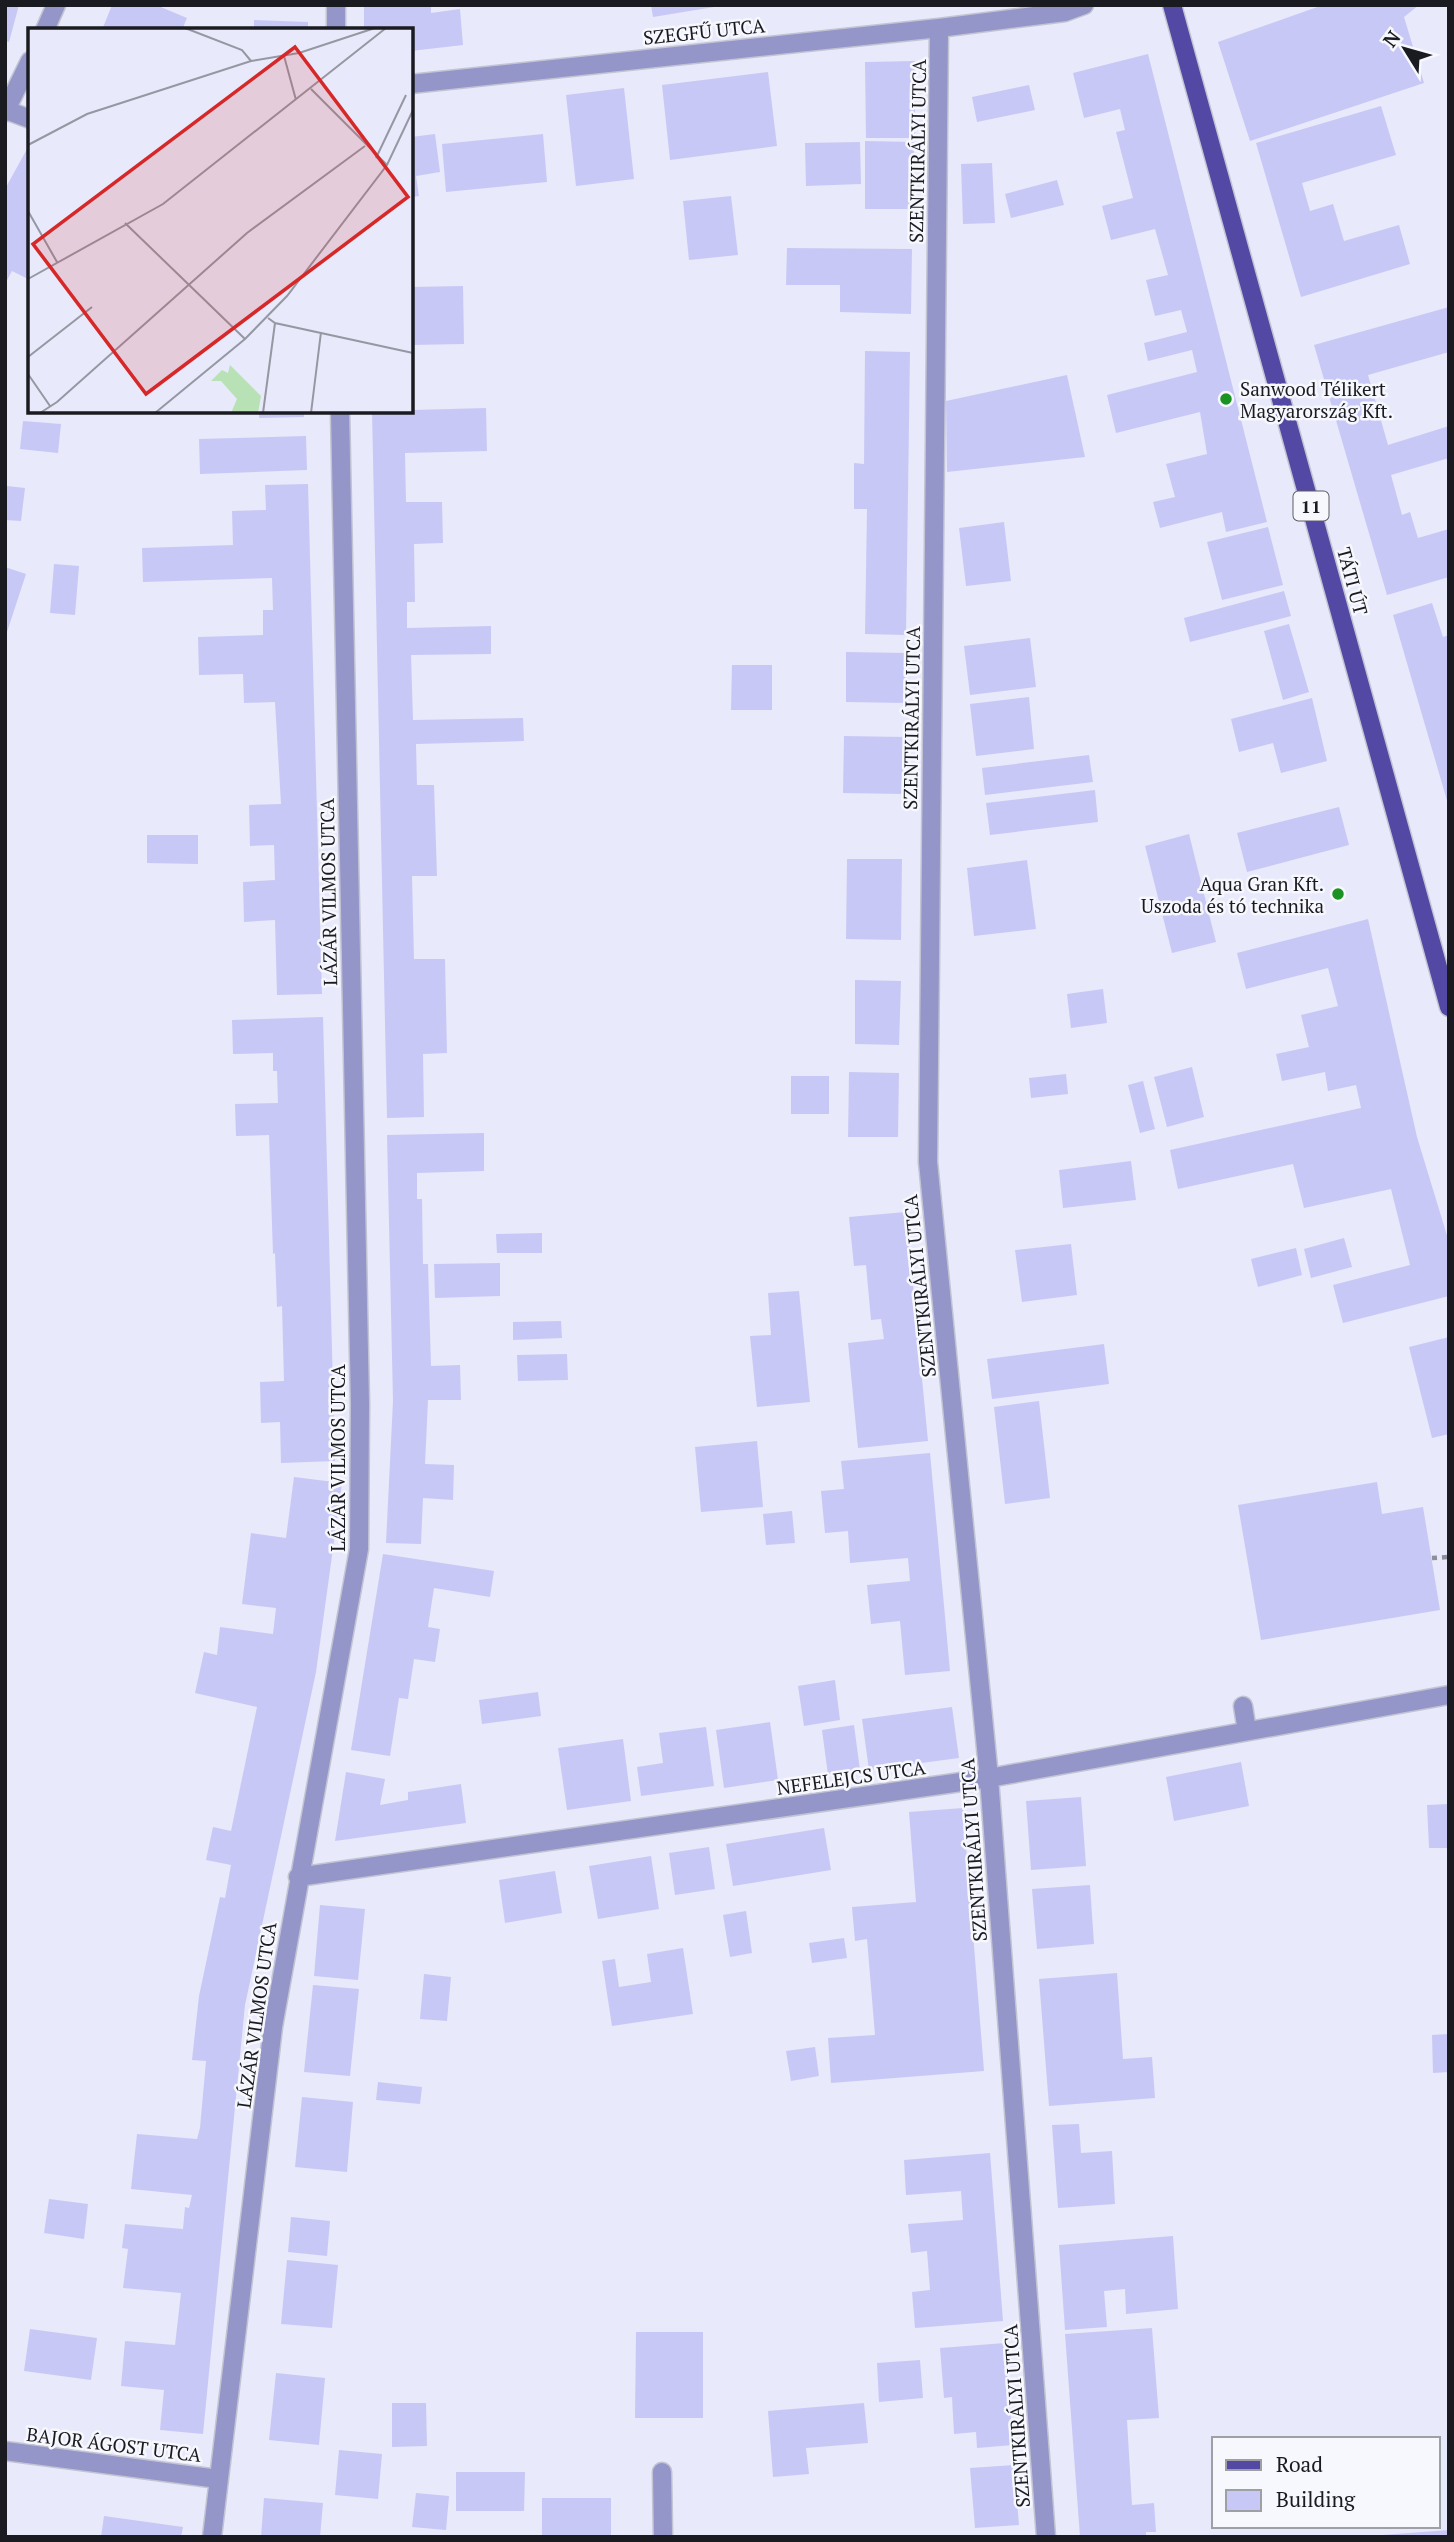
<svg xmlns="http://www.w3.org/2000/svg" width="1454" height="2542" font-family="'PT Serif',serif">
<rect width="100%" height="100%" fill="#e8e9fa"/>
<path fill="#c8c8f6" d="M5,5h14l-10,37 -4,-1z
M112,5h44l31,13 -5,12h-80z
M364,5h67v8l29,-4 3,36 -52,6v-21h-47z
M651,5h63v2l-61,10z
M1323,5h96l-15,12 20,66 -174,58 -32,-99z
M254,20l54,2v8h-54z
M1148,54l119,468 -41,10 -4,-20 -62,16 -7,-26 22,-5 -9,-33 41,-10 -7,-42 -84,21 -9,-38 90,-23 -5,-22 -44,11 -4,-18 43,-11 -6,-22 -26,6 -9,-36 22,-5 -13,-46 -44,11 -9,-34 31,-8 -17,-66 9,-2 -5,-21 -36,9 -11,-45z
M915,61v77h-49l-1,-76z
M768,72l9,74 -107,14 -8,-75z
M1029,85l6,25 -58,12 -5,-25z
M624,88l10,91 -58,7 -10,-91z
M1381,106l15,49 -94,28 8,28 23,-7 11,37 55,-16 11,39 -109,33 -45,-154z
M435,134l5,38 -24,4 3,20 -8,1v-60z
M543,134l4,48 -101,10 -4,-48z
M865,141l49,1v67h-49z
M860,142l1,42 -55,2 -1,-43z
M27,149l3,2v129l-18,-9 -7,13v-95z
M992,163l3,60 -32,1 -2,-60z
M1057,180l7,25 -53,13 -6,-24z
M731,196l7,59 -49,5 -6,-59z
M787,248l125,1 -1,65 -71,-2v-27h-54z
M463,286l1,58 -53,1v-58z
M1449,307v45l-81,23 20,70 61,-19v32l-58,17 11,40 8,-3 8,26 31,-9v48l-62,18 -73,-250z
M865,351l45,1 -4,283 -41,-1 2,-125h-13v-46l10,1z
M1067,375l18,82 -138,15 -1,-71z
M411,382h3v28l72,-2 1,43 -82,2 1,49h36l1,41 -29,1 1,58h-8v26l84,-2v28l-80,1 2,65 110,-2 1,23 -108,3 1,41h17l3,91h-25l2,83h31l2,94 -24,1 1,63 -37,1 -15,-707h39z
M259,411h45v6l-45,1z
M23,421l38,3 -3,29 -38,-4z
M306,436l1,34 -107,4 -1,-35z
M308,484l14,510 -45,1 -2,-75 -31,2 -1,-40 32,-2 -1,-35 -24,1 -1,-41 32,-1 -6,-102 -31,1 -1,-29 -44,1 -1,-38 65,-2v-25h10l-1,-32 -129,4 -1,-34 91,-3 -1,-34 34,-1 -1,-25z
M7,486l18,2 -4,33 -16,-1z
M1004,522l7,59 -45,5 -7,-58z
M1268,527l15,58 -61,15 -15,-58z
M54,564l25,2 -4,49 -25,-2z
M5,567l21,7 -20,61h-1z
M1284,591l7,25 -101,26 -6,-24z
M1432,603l11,34 6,-2 -1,169 -55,-189z
M1289,624l20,68 -26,8 -19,-69z
M1030,638l6,49 -66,8 -6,-49z
M846,652l60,1 -1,50 -59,-1z
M732,665h40v45h-41z
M1029,697l5,52 -58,7 -6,-52z
M1312,698l15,63 -46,12 -8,-30 -34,9 -8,-33z
M844,736l60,1 -1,57 -60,-1z
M1089,755l4,27 -108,13 -3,-27z
M1095,790l3,32 -108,13 -4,-32z
M1339,807l10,38 -102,27 -10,-39z
M1189,834l27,108 -44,11 -27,-107z
M147,835h51v29l-51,-1z
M847,859h55l-1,81 -55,-1z
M1027,860l9,69 -62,7 -7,-68z
M1368,919l49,218 32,105v54l-106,27 -10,-38 77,-20 -19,-76 -87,19 -11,-44 -115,25 -8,-39 191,-42 -5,-23 -28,6 -3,-19 -43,9 -6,-27 33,-7 -8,-32 37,-9 -10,-38 -82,21 -9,-36z
M855,980l46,1 -2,64 -44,-1z
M1103,989l4,34 -36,5 -4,-34z
M323,1017l12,444 -54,2 -1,-41 -19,1 -1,-41 24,-1 -2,-75 -5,1 -2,-54 -2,1 -4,-119 -33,1 -1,-32 43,-1 -1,-32h-4v-18l-40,1 -1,-34z
M1192,1067l12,50 -37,10 -13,-50z
M849,1072l50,1 -1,64h-50z
M1066,1074l2,20 -37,4 -2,-20z
M791,1076h38v38h-38z
M1143,1081l12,48 -15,4 -12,-48z
M484,1133v38l-67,2v26h5l1,65h5l3,102 29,-1 1,35h-33l-3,64 29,1 -1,35 -30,-2 -2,46 -35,-1 7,-142 -6,-266z
M1131,1161l5,39 -73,8 -4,-38z
M906,1212l22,229 -70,7 -10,-105 36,-4 -3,-20 -10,1 -5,-55 -12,1 -5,-49z
M542,1233v20h-45l-1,-19z
M1344,1238l8,29 -41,11 -7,-29z
M1071,1244l6,51 -55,7 -7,-52z
M1296,1248l6,27 -44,12 -7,-28z
M500,1263v33l-65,2 -1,-34z
M799,1291l11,111 -53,5 -7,-71 21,-1 -3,-42z
M561,1321l1,17 -49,2v-18z
M1449,1337v97l-17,4 -23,-91z
M1104,1344l5,40 -117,15 -5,-40z
M567,1354l1,26 -50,1 -1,-26z
M1039,1401l11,97 -45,6 -11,-97z
M757,1441l6,66 -62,5 -6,-65z
M930,1453l20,218 -45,4 -5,-54 -29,3 -4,-39 43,-4 -2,-23 -58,5 -2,-32 -23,2 -4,-42 23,-2 -3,-28z
M294,1477l48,6 -26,189 -71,333 -42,429 -43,-4 4,-40 -43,-4 4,-45 50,4 6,-52 -58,-5 5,-39 -6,-1 3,-24 58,5 2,-22 4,1 3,-13 -61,-6 6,-55 60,5 3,-11 6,-67 -14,-1 7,-64 21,-99 5,1 6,-33 -25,-5 7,-33 18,4 26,-124 -62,-14 9,-41 13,3 3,-28 53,7 3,-26 -34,-4 9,-71 35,5z
M1377,1482l5,32 41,-7 17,103 -179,30 -23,-135z
M792,1511l3,32 -29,2 -3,-31z
M383,1554l111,17 -4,26 -56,-9 -6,39 12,2 -5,33 -21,-3 -6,40 -9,-1 -9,58 -39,-6z
M835,1680l5,40 -36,6 -6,-40z
M538,1692l3,24 -59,8 -3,-24z
M952,1707l7,51 -90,12 -7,-51z
M770,1722l8,58 -54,8 -8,-58z
M854,1725l6,45 -32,5 -6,-45z
M706,1727l8,59 -73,10 -4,-29 26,-4 -4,-30z
M623,1739l8,62 -64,9 -9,-62z
M1241,1762l8,44 -75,15 -8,-44z
M346,1772l39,7 -5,26 28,-5v-8l53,-8 5,39 -131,18z
M1081,1797l5,69 -55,4 -5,-69z
M1449,1804v44h-20l-2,-43z
M963,1808l21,263 -153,12 -3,-45 47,-3 -8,-96 -12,2 -3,-34 64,-5 -7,-90z
M824,1828l7,42 -98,16 -7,-42z
M709,1847l6,42 -40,6 -6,-42z
M651,1856l8,53 -61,10 -9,-53z
M555,1871l7,42 -57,10 -6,-43z
M1090,1885l4,59 -57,5 -5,-60z
M320,1905l45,4 -7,71 -44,-4z
M746,1911l6,42 -22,4 -7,-42z
M844,1938l3,20 -35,5 -3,-20z
M683,1948l10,66 -81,12 -10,-65 13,-2 4,28 32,-5 -4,-28z
M1117,1973l6,86 29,-2 3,41 -106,8 -10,-127z
M424,1974l27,3 -4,44 -27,-2z
M313,1985l46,4 -9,87 -46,-4z
M1449,2034v38l-16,1 -1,-38z
M815,2047l4,29 -28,5 -5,-30z
M378,2082l44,5 -2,17 -44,-4z
M302,2097l51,5 -6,70 -52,-5z
M1079,2124l2,29 31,-2 3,53 -57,4 -6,-83z
M990,2153l13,168 -88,7 -3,-36 18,-2 -3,-39 -16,2 -3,-29 55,-4 -2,-29 -55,4 -2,-35z
M49,2199l39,5 -4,35 -40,-6z
M291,2217l39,4 -3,35 -39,-4z
M1173,2236l5,73 -52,5 -1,-25 -21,2 3,36 -42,3 -6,-85z
M287,2260l51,5 -6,63 -51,-4z
M1152,2328l7,90 -32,2 5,85 22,-2 2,29h-10v5h-66l-15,-203z
M30,2329l67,9 -6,42 -67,-9z
M636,2332h67v86h-68z
M1005,2343l8,102 -36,3 -1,-16 -22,2 -2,-37 -8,1 -4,-50z
M920,2360l3,38 -44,4 -2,-39z
M276,2373l49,5 -6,67 -50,-5z
M392,2403h34l1,43 -35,1z
M864,2403l4,40 -62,5 3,26 -36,3 -5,-66z
M339,2450l43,4 -4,45 -43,-4z
M1014,2465l5,60 -44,3 -5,-60z
M456,2472h69l-1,39h-68z
M416,2493l33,3 -3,34 -34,-3z
M264,2498l59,5 -3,34h-59z
M542,2498h69v39h-69z
M104,2516l79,11 -2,10h-80z
M1449,2530v7h-67v-2z"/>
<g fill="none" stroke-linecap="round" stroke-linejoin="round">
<defs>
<path id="minor" d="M939,28l-11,1134 61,616 57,759
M45,30l11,-25
M336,30v-25
M411,84l528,-56 126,-16 19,-7
M6,110l24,9
M5,112l25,-51
M1243,1706l4,25
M298,1877l691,-99 460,-83
M5,2451l213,28
M662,2472l1,65
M212,2537l61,-510 86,-478 1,-145 -20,-993"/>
<path id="major" d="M1172,5l277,1002"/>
</defs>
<use href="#minor" stroke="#c3c4d3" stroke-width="21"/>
<use href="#major" stroke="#c3c4d3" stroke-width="21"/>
<path stroke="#8e8f9b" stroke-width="4.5" stroke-dasharray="5 5" stroke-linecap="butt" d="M1432,1558l17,-1"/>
<use href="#minor" stroke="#9495c8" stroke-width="18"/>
<use href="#major" stroke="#5349a4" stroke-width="18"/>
</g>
<g fill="#1a9322" stroke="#f7f7fe" stroke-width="2.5">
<circle cx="1226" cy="399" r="7"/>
<circle cx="1338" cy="894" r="7"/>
</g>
<g text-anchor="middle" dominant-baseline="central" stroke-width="5" stroke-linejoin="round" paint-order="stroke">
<rect fill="#f7f7fe" stroke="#5c5d63" stroke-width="2" x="1293.5" y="491.5" width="35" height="29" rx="5"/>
<g font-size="18" font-weight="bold" fill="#1a1b21">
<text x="1311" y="506">11</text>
</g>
<g font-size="19" fill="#1a1b21" stroke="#f7f7fe">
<text transform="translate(704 31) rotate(-6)">SZEGFŰ UTCA</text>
<text transform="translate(917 151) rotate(-89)">SZENTKIRÁLYI UTCA</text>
<text transform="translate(1353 581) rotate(75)">TÁTI ÚT</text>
<text transform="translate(911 718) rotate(-89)">SZENTKIRÁLYI UTCA</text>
<text transform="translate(328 892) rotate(-91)">LÁZÁR VILMOS UTCA</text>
<text transform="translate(919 1286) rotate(-96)">SZENTKIRÁLYI UTCA</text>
<text transform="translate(337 1458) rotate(-90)">LÁZÁR VILMOS UTCA</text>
<text transform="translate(851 1777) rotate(-8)">NEFELEJCS UTCA</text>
<text transform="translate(973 1850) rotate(-94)">SZENTKIRÁLYI UTCA</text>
<text transform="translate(256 2015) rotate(-82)">LÁZÁR VILMOS UTCA</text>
<text transform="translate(1016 2416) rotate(-94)">SZENTKIRÁLYI UTCA</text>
<text transform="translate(114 2444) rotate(7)">BAJOR ÁGOST UTCA</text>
</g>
<g font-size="19" fill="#1a1b21" stroke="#f7f7fe" text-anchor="start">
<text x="1240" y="388">Sanwood Télikert<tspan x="1240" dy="22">Magyarország Kft.</tspan></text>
<text x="1324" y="883" text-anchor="end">Aqua Gran Kft.<tspan x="1324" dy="22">Uszoda és tó technika</tspan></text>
</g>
</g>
<g transform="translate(28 28)">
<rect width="385" height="385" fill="#e8e9fa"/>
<path d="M202,337l31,31 -3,17h-27l6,-14 -16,-18h-10l11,-11 6,3z" fill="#b8e1b5"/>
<path fill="none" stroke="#9697a3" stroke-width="2" d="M157,0l57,22 9,11M256,28l12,44M283,61l76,76M0,117l59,-31 164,-53 48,-8 76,-25M348,130l30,-63M0,183l29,51M97,195l120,116M0,251l135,-75 223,-176M240,290l7,5 138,30M0,329l64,-50M0,346l22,32M12,385l17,-11 190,-169 118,-87M127,385l90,-74 42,-43 100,-131 26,-55M235,385l12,-90M283,385l10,-81"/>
<path fill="#d62828" fill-opacity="0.15" stroke="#d62828" stroke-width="3.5" d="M267,19l113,150 -262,197 -113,-150z"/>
<rect width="385" height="385" fill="none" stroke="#1a1b21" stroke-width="3.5"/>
</g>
<rect width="1454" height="2542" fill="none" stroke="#1a1b21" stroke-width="14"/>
<rect x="1212" y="2437" width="228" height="91" fill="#f7f7fe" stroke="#9f9fa6" stroke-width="2"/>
<rect x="1226" y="2460" width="35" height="10" fill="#5349a4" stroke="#9f9fa6" stroke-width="2"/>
<text x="1276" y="2472" font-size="21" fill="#1a1b21">Road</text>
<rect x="1226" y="2490" width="35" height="21" fill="#c8c8f6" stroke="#9f9fa6" stroke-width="2"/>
<text x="1276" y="2507" font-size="21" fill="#1a1b21">Building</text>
<g transform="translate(1405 49) rotate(307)" stroke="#f7f7fe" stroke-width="5" paint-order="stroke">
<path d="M0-5L12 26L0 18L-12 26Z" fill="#1a1b21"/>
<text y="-10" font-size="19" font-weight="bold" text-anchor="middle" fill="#1a1b21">N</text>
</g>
</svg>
